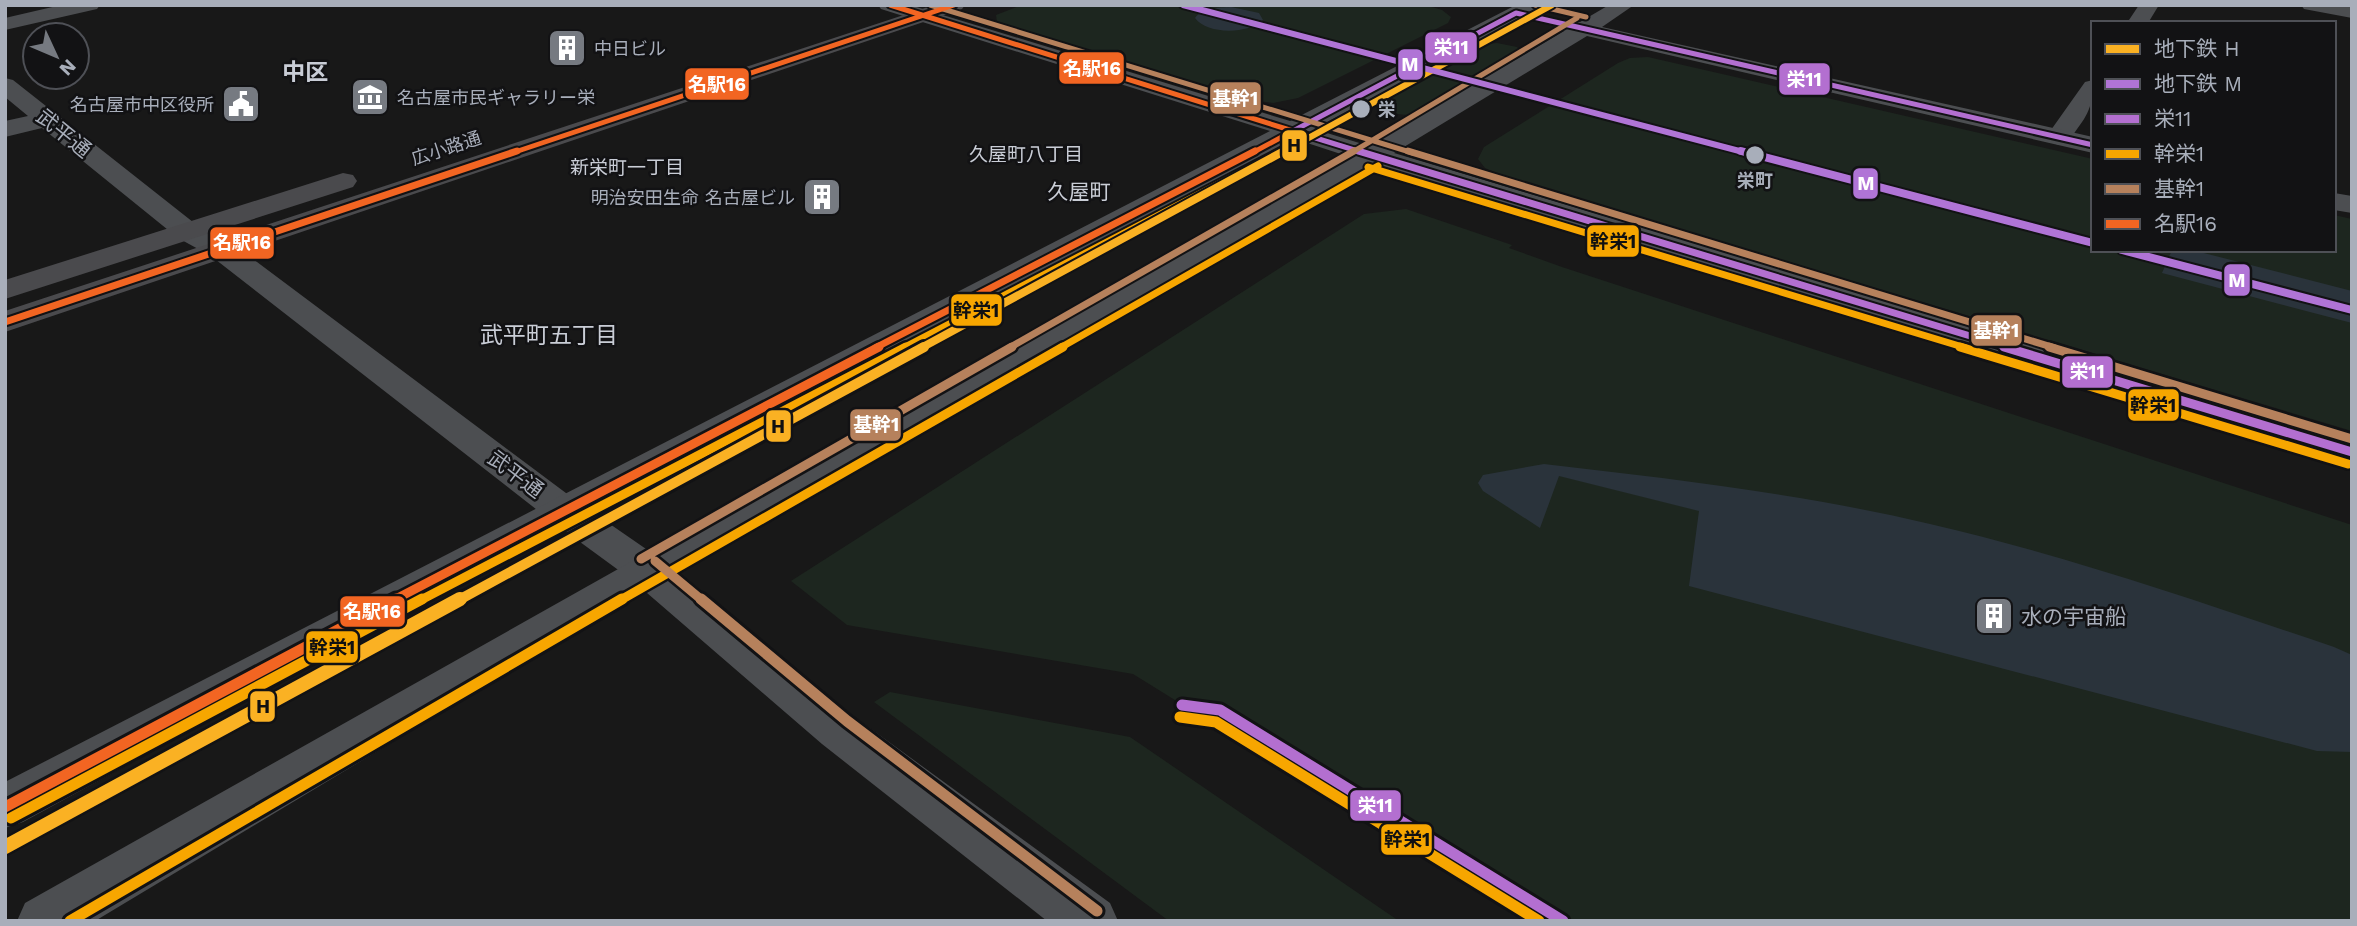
<svg xmlns="http://www.w3.org/2000/svg" width="2357" height="926" font-family="'Work Sans','Noto Sans JP',sans-serif">
<rect width="100%" height="100%" fill="#181818"/>
<path fill="#1d261f" d="M1022,5h403l17,5 9,7 -3,6 -150,75 -25,5 -30,-4 -246,-77 -1,-7z
M1497,43l20,4 5,7c-30,18 -67,44 -98,57 -15,7 -40,4 -50,-10l101,-56z
M1648,57l445,102v91h241v-35l18,4v212l-846,-254 -21,-9 -7,-9 6,-12 134,-84 12,-5z
M1406,209l106,36 -3,3 53,19 790,258v396h-821l-398,-247 -286,-49 -56,-44 573,-367z
M890,692l240,45 269,184h-230l-295,-219z"/>
<path fill="#2a333b" d="M1231,7l28,6 4,7c-14,14 -56,15 -68,-2 8,-11 23,-10 36,-11z
M2172,250h20l160,41v32l-190,-50z
M1544,464c130,15 259,30 386,60 138,32 270,78 404,123l18,8v97l-35,-1 -628,-165 10,-75 -140,-35 -19,52 -57,-37 -5,-8 5,-8z"/>
<g fill="none" stroke-linecap="round" stroke-linejoin="round">
<path fill="#4c4e51" fill-rule="evenodd" d="M61,5h39l-3,4 -92,21v-12z
M2139,5h20l-11,18h-21z
M5,78l8,2 185,146 35,18 345,258 84,58 194,158 254,185 8,18h-71l-225,-177 -190,-164 -82,-60 -339,-264 -33,-18 -136,-110 -37,9v-16l23,-5 -23,-19z
M2093,80c0,32 -7,36 -25,62l-9,3 -9,-3 -4,-5 39,-55z"/>
<path fill="#4c4e51" fill-rule="evenodd" d="M878,5h32l380,116 226,-116h26l-3,4 -225,120 55,17 195,-115 -6,-5 3,-5 8,-1 11,2 29,-17h25l-32,22 491,110v16l-506,-117 -193,117 958,287v23l-977,-299 -713,416 -567,341h-78l8,-18 1325,-746 -55,-18 -792,421 -480,262 -18,6v-46l1265,-651 -389,-122z
M2301,5l51,1v12l-48,-9z
M2334,193l18,3v17l-18,-3z"/>
<path fill="#4a4a4d" fill-rule="evenodd" d="M934,5h31l-3,4 -957,323v-21z
M343,173l10,2 4,6 -4,6 -348,112v-19z"/>
<defs>
<path id="bus-1-far3" d="M1516,13l577,132
M1293,131l71,22
M1293,131l223,-118"/>
<path id="bus-1-far2" d="M1358,151l652,197"/>
<path id="bus-1-far1" d="M2004,347l348,105"/>
<path id="bus-1" d="M1182,705l38,5 343,211"/>
<path id="bus-2-far3" d="M1279,153l20,-11"/>
<path id="bus-2-far2" d="M1368,167l598,181
M903,348l379,-197
M1060,348l318,-182"/>
<path id="bus-2-far1" d="M1960,347l388,117
M419,601l487,-254
M619,601l444,-254"/>
<path id="bus-2" d="M1180,717l36,5 323,199
M11,818l411,-219
M70,921l552,-322"/>
<path id="bus-3-far3" d="M930,5l483,148
M1535,5l51,12
M1351,153l226,-135"/>
<path id="bus-3-far2" d="M1408,151l647,197
M1009,348l345,-197"/>
<path id="bus-3-far1" d="M2049,347l303,92
M641,559l371,-212
M655,561l48,40"/>
<path id="bus-3" d="M701,599l146,122 250,190"/>
<path id="bus-4-far3" d="M890,5l403,126
M512,153l442,-148
M1252,153l41,-22"/>
<path id="bus-4-far2" d="M5,322l512,-171
M875,348l380,-197"/>
<path id="bus-4-far1" d="M392,601l487,-254"/>
<path id="bus-4" d="M5,807l391,-208"/>
</defs>
<use href="#bus-1-far3" stroke="#121214" stroke-width="9"/>
<use href="#bus-1-far2" stroke="#121214" stroke-width="11"/>
<use href="#bus-1-far1" stroke="#121214" stroke-width="14"/>
<use href="#bus-1" stroke="#121214" stroke-width="17"/>
<use href="#bus-2-far3" stroke="#121214" stroke-width="9"/>
<use href="#bus-2-far2" stroke="#121214" stroke-width="11"/>
<use href="#bus-2-far1" stroke="#121214" stroke-width="14"/>
<use href="#bus-2" stroke="#121214" stroke-width="17"/>
<use href="#bus-3-far3" stroke="#121214" stroke-width="9"/>
<use href="#bus-3-far2" stroke="#121214" stroke-width="11"/>
<use href="#bus-3-far1" stroke="#121214" stroke-width="14"/>
<use href="#bus-3" stroke="#121214" stroke-width="17"/>
<use href="#bus-4-far3" stroke="#121214" stroke-width="9"/>
<use href="#bus-4-far2" stroke="#121214" stroke-width="11"/>
<use href="#bus-4-far1" stroke="#121214" stroke-width="14"/>
<use href="#bus-4" stroke="#121214" stroke-width="17"/>
<use href="#bus-1-far3" stroke="#b36fd0" stroke-width="5"/>
<use href="#bus-1-far2" stroke="#b36fd0" stroke-width="7"/>
<use href="#bus-1-far1" stroke="#b36fd0" stroke-width="9"/>
<use href="#bus-1" stroke="#b36fd0" stroke-width="11"/>
<use href="#bus-2-far3" stroke="#f7a600" stroke-width="5"/>
<use href="#bus-2-far2" stroke="#f7a600" stroke-width="7"/>
<use href="#bus-2-far1" stroke="#f7a600" stroke-width="9"/>
<use href="#bus-2" stroke="#f7a600" stroke-width="11"/>
<use href="#bus-3-far3" stroke="#b6815c" stroke-width="5"/>
<use href="#bus-3-far2" stroke="#b6815c" stroke-width="7"/>
<use href="#bus-3-far1" stroke="#b6815c" stroke-width="9"/>
<use href="#bus-3" stroke="#b6815c" stroke-width="11"/>
<use href="#bus-4-far3" stroke="#f26522" stroke-width="5"/>
<use href="#bus-4-far2" stroke="#f26522" stroke-width="7"/>
<use href="#bus-4-far1" stroke="#f26522" stroke-width="9"/>
<use href="#bus-4" stroke="#f26522" stroke-width="11"/>
<defs>
<path id="metro-1-far3" d="M1281,153l271,-148"/>
<path id="metro-1-far2" d="M921,348l363,-197"/>
<path id="metro-1-far1" d="M457,601l467,-254"/>
<path id="metro-1" d="M5,847l455,-248"/>
<path id="metro-2-far1" d="M1183,5l564,148"/>
<path id="metro-2" d="M1741,151l352,92
M2122,250l230,60"/>
</defs>
<use href="#metro-1-far3" stroke="#121214" stroke-width="10"/>
<use href="#metro-1-far2" stroke="#121214" stroke-width="12"/>
<use href="#metro-1-far1" stroke="#121214" stroke-width="16"/>
<use href="#metro-1" stroke="#121214" stroke-width="19"/>
<use href="#metro-2-far1" stroke="#121214" stroke-width="10"/>
<use href="#metro-2" stroke="#121214" stroke-width="12"/>
<use href="#metro-1-far3" stroke="#fab123" stroke-width="6"/>
<use href="#metro-1-far2" stroke="#fab123" stroke-width="8"/>
<use href="#metro-1-far1" stroke="#fab123" stroke-width="10"/>
<use href="#metro-1" stroke="#fab123" stroke-width="14"/>
<use href="#metro-2-far1" stroke="#b074d6" stroke-width="6"/>
<use href="#metro-2" stroke="#b074d6" stroke-width="8"/>
</g>
<defs>
<symbol id="building-square" viewBox="-11 -11 22 22"><rect x="-9" y="-9" width="18" height="18" rx="4" fill="#767a81" stroke="#121214"/><path d="M-4-6H4V6H1V3H-1V6H-4ZM-2.5-4.3h1.7v1.8h-1.7ZM.8-4.3h1.7v1.8H.8ZM-2.5-1h1.7V.8h-1.7ZM.8-1h1.7V.8H.8Z" fill="#fff"/></symbol>
<symbol id="museum-square" viewBox="-11 -11 22 22"><rect x="-9" y="-9" width="18" height="18" rx="4" fill="#767a81" stroke="#121214"/><path d="M0-6L6-3V-2H-6V-3ZM-5-1h2V3h-2ZM-1-1h2V3h-2ZM3-1h2V3H3ZM-6 4H6V6H-6Z" fill="#fff"/></symbol>
<symbol id="civic-square" viewBox="-11 -11 22 22"><rect x="-9" y="-9" width="18" height="18" rx="4" fill="#767a81" stroke="#121214"/><path d="M-.6-6.5H3V-4.5H.6V-3L4-1V1h2V6H-6V1h2V-1L-.6-3ZM-1.2 2.5V6h2.4V2.5Z" fill="#fff"/></symbol>
</defs>
<g fill-rule="evenodd">
<use href="#building-square" x="545" y="26" width="44" height="44"/>
<use href="#museum-square" x="348" y="75" width="44" height="44"/>
<use href="#civic-square" x="219" y="82" width="44" height="44"/>
<use href="#building-square" x="800" y="175" width="44" height="44"/>
<use href="#building-square" x="1972" y="594" width="44" height="44"/>
</g>
<g fill="#a8aeba" stroke="#121214" stroke-width="2.5">
<circle cx="1361" cy="109" r="10"/>
<circle cx="1755" cy="155" r="10"/>
</g>
<g text-anchor="middle" dominant-baseline="central" stroke-width="5" stroke-linejoin="round" paint-order="stroke">
<g font-size="18" fill="#a8aeba" stroke="#121214" text-anchor="start">
<text x="594" y="48">中日ビル</text>
<text x="397" y="97">名古屋市民ギャラリー栄</text>
<text x="214" y="104" text-anchor="end">名古屋市中区役所</text>
<text x="795" y="197" text-anchor="end">明治安田生命 名古屋ビル</text>
</g>
<g font-size="18" font-weight="bold" fill="#a8aeba" stroke="#121214" text-anchor="start">
<text x="1378" y="109">栄</text>
<text x="1755" y="180" text-anchor="middle">栄町</text>
</g>
<g font-size="18" fill="#a8aeba" stroke="#121214">
<text transform="translate(446 148) rotate(-18)">広小路通</text>
</g>
<g font-size="19" fill="#c9cdd6" stroke="#121214">
<text x="1026" y="154">久屋町八丁目</text>
<text x="627" y="167">新栄町一丁目</text>
</g>
<g font-size="21" fill="#a8aeba" stroke="#121214">
<text transform="translate(64 133) rotate(39)">武平通</text>
<text transform="translate(516 474) rotate(37)">武平通</text>
</g>
<g font-size="21" fill="#c9cdd6" stroke="#121214">
<text x="1079" y="191">久屋町</text>
</g>
<g font-size="21" fill="#a8aeba" stroke="#121214" text-anchor="start">
<text x="2021" y="616">水の宇宙船</text>
</g>
<g font-size="23" font-weight="bold" fill="#c9cdd6" stroke="#121214">
<text x="305" y="72">中区</text>
</g>
<g font-size="23" fill="#c9cdd6" stroke="#121214">
<text x="549" y="335">武平町五丁目</text>
</g>
</g>
<g stroke="#121214" stroke-width="2.5">
<rect x="1424" y="31" width="54" height="33" rx="7" fill="#b36fd0"/>
<rect x="1397" y="48" width="27" height="33" rx="7" fill="#b074d6"/>
<rect x="1058" y="51" width="67" height="34" rx="7" fill="#f26522"/>
<rect x="1778" y="62" width="53" height="34" rx="7" fill="#b36fd0"/>
<rect x="684" y="67" width="66" height="34" rx="7" fill="#f26522"/>
<rect x="1209" y="81" width="53" height="34" rx="7" fill="#b6815c"/>
<rect x="1281" y="129" width="27" height="33" rx="7" fill="#fab123"/>
<rect x="1852" y="167" width="27" height="33" rx="7" fill="#b074d6"/>
<rect x="1586" y="224" width="54" height="34" rx="7" fill="#f7a600"/>
<rect x="209" y="226" width="66" height="34" rx="7" fill="#f26522"/>
<rect x="2223" y="263" width="28" height="34" rx="7" fill="#b074d6"/>
<rect x="950" y="293" width="53" height="34" rx="7" fill="#f7a600"/>
<rect x="1970" y="314" width="53" height="33" rx="7" fill="#b6815c"/>
<rect x="2061" y="355" width="53" height="34" rx="7" fill="#b36fd0"/>
<rect x="2127" y="388" width="53" height="34" rx="7" fill="#f7a600"/>
<rect x="849" y="408" width="53" height="34" rx="7" fill="#b6815c"/>
<rect x="765" y="409" width="27" height="34" rx="7" fill="#fab123"/>
<rect x="339" y="595" width="67" height="33" rx="7" fill="#f26522"/>
<rect x="305" y="630" width="54" height="34" rx="7" fill="#f7a600"/>
<rect x="249" y="690" width="27" height="33" rx="7" fill="#fab123"/>
<rect x="1349" y="789" width="53" height="33" rx="7" fill="#b36fd0"/>
<rect x="1380" y="823" width="53" height="33" rx="7" fill="#f7a600"/>
</g>
<g font-size="19" text-anchor="middle" font-weight="bold" fill="#fff">
<text x="1451" y="54">栄11</text>
<text x="1410" y="71">M</text>
<text x="1092" y="75">名駅16</text>
<text x="1804" y="86">栄11</text>
<text x="717" y="91">名駅16</text>
<text x="1235" y="105">基幹1</text>
<text x="1866" y="190">M</text>
<text x="242" y="249">名駅16</text>
<text x="2237" y="287">M</text>
<text x="1996" y="337">基幹1</text>
<text x="2087" y="378">栄11</text>
<text x="876" y="431">基幹1</text>
<text x="372" y="618">名駅16</text>
<text x="1375" y="812">栄11</text>
</g>
<g font-size="19" text-anchor="middle" font-weight="bold" fill="#111">
<text x="1294" y="152">H</text>
<text x="1613" y="248">幹栄1</text>
<text x="976" y="317">幹栄1</text>
<text x="2153" y="412">幹栄1</text>
<text x="778" y="433">H</text>
<text x="332" y="654">幹栄1</text>
<text x="263" y="713">H</text>
<text x="1407" y="846">幹栄1</text>
</g>
<rect width="2357" height="926" fill="none" stroke="#a8aeba" stroke-width="14"/>
<rect x="2091" y="21" width="245" height="231" fill="#121214" stroke="#4e5056" stroke-width="2"/>
<rect x="2105" y="44" width="35" height="10" fill="#fab123" stroke="#4e5056" stroke-width="2"/>
<text x="2154" y="56" font-size="21" fill="#a8aeba">地下鉄 H</text>
<rect x="2105" y="79" width="35" height="10" fill="#b074d6" stroke="#4e5056" stroke-width="2"/>
<text x="2154" y="91" font-size="21" fill="#a8aeba">地下鉄 M</text>
<rect x="2105" y="114" width="35" height="10" fill="#b36fd0" stroke="#4e5056" stroke-width="2"/>
<text x="2154" y="126" font-size="21" fill="#a8aeba">栄11</text>
<rect x="2105" y="149" width="35" height="10" fill="#f7a600" stroke="#4e5056" stroke-width="2"/>
<text x="2154" y="161" font-size="21" fill="#a8aeba">幹栄1</text>
<rect x="2105" y="184" width="35" height="10" fill="#b6815c" stroke="#4e5056" stroke-width="2"/>
<text x="2154" y="196" font-size="21" fill="#a8aeba">基幹1</text>
<rect x="2105" y="219" width="35" height="10" fill="#f26522" stroke="#4e5056" stroke-width="2"/>
<text x="2154" y="231" font-size="21" fill="#a8aeba">名駅16</text>
<g transform="translate(56 56) rotate(134)"><circle r="33" fill="#121214" stroke="#4e5056" stroke-width="2"/>
<path d="M0-5L12 26L0 18L-12 26Z" fill="#767a81"/>
<text y="-10" font-size="19" font-weight="bold" text-anchor="middle" fill="#a8aeba">N</text>
</g>
</svg>
